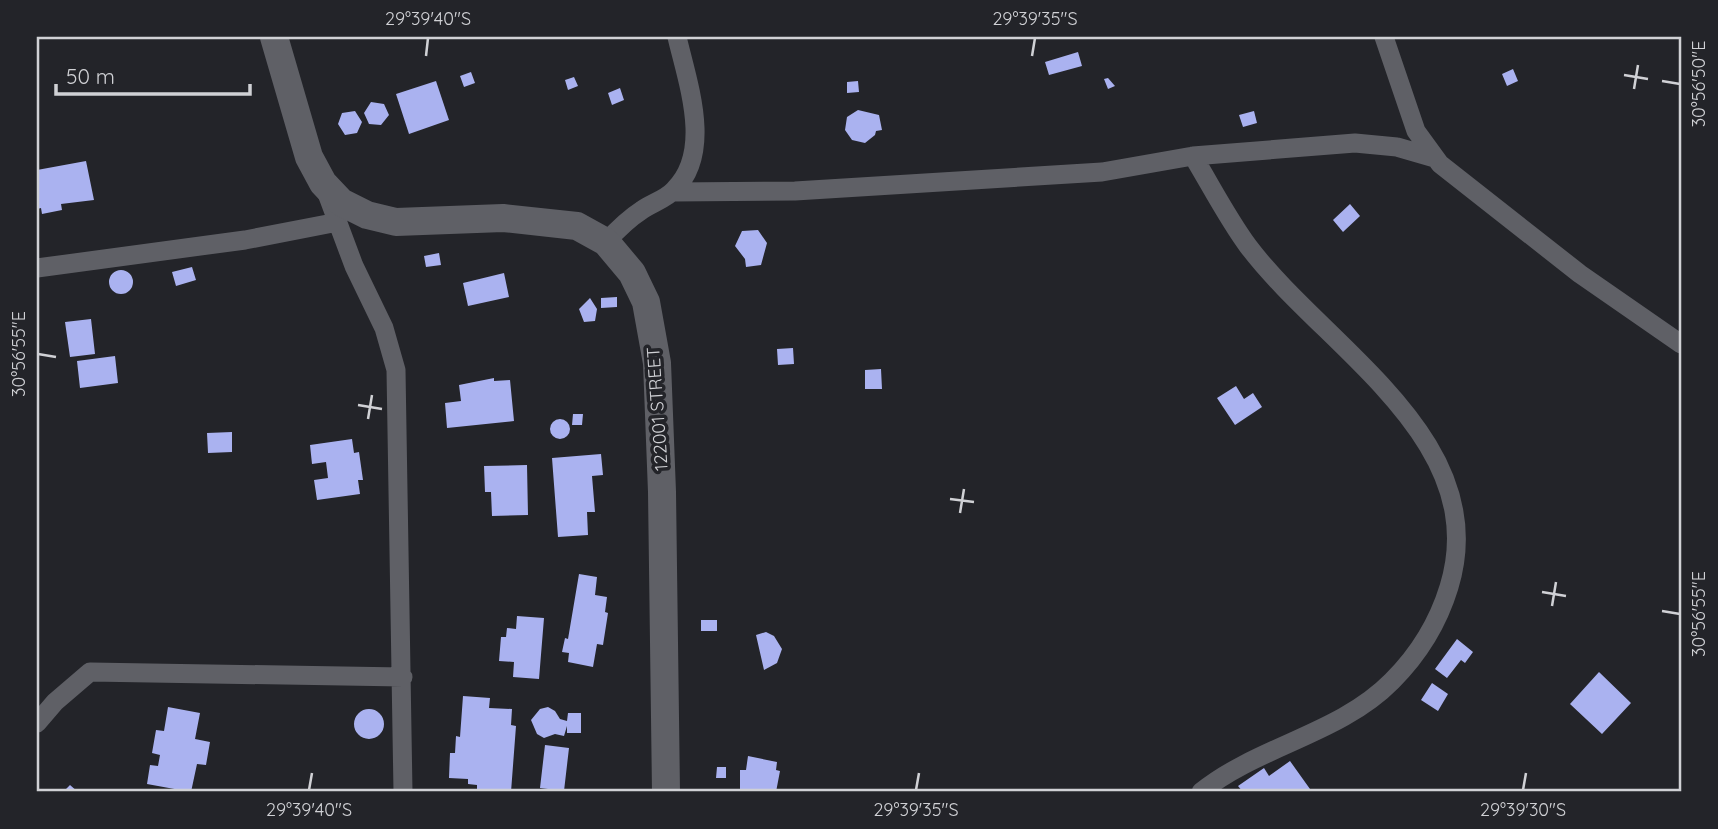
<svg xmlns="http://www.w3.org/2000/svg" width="1718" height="829" font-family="Quicksand,sans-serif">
<rect width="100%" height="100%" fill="#232429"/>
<path fill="#aab2f0" d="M1078,52l4,14 -33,9 -4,-13z
M1513,69l5,12 -11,5 -5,-12z
M471,72l4,11 -11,4 -4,-11z
M574,77l4,9 -10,4 -3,-10z
M1108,78l7,8 -7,3 -4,-10z
M436,81l13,39 -40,14 -13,-40z
M858,81l1,11 -12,1v-11z
M620,88l4,12 -12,5 -4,-12z
M371,102l13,2 5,11 -8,10 -12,-1 -5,-11z
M858,110l21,5 3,15 -6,1 -1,4 -10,8 -13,-3 -7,-10 2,-13z
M355,111l7,11 -5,11 -12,2 -7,-11 4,-11z
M1254,111l3,12 -14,4 -4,-12z
M86,161l8,39 -33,4 1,6 -20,4 -1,-6 -4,1v-39z
M1350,204l10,12 -17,16 -10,-12z
M758,230l9,13 -6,22 -15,2 -1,-8 -10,-13 7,-15z
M439,253l2,12 -15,2 -2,-11z
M192,267l4,13 -20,6 -4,-14z
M109 282a12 12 0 1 1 24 0a12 12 0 1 1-24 0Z
M504,273l5,24 -41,9 -5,-23z
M617,297v10l-16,1v-10z
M590,298l7,11 -2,12 -11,1 -5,-13z
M91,319l4,35 -25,3 -5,-35z
M793,348l1,16 -16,1 -1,-16z
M115,356l3,27 -38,5 -3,-27z
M881,369l1,20h-17v-19z
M494,378v3l16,-1 4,41 -67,7 -2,-25 16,-2 -2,-16z
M1236,386l8,13 9,-6 9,14 -27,18 -18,-27z
M573,414h10l-1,11h-10z
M550 429a10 10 0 1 1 20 0a10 10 0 1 1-20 0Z
M232,432v20l-24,1 -1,-20z
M352,439l2,14 5,-1 4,28h-5l2,14 -43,6 -3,-20 14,-2 -2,-16 -14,2 -2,-19z
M601,454l2,21 -11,1 3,36h-8l1,23 -30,2 -6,-79z
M527,465l1,50 -36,1 -1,-24h-6l-1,-26z
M579,574l18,3 -2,18 12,2 -2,15 3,1 -5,32 -6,-1 -4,23 -25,-5 1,-9 -7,-1 3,-14 3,1z
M517,616l27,2 -5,61 -26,-2 1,-15 -15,-1 2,-24h5l1,-9 9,1z
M701,620h16v11h-16z
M766,632l8,4 8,13 -5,14 -13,7 -8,-35z
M1457,639l16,13 -8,11 -4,-3 -14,18 -12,-9z
M1599,672l32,31 -29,31 -32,-30z
M1432,683l16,11 -10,17 -17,-11z
M463,696l27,2 -1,10 23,1 -1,16 5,1 -5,66 -34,-1v-6l-9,-1v-5l-19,-1 1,-25h5l1,-17 4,1z
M168,707l32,6 -5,26 15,3 -4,23 -9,-1 -6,28 -44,-8 3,-19 8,1 2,-11 -8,-2 4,-23 8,1z
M548,707l7,4 5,8 7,2 1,-8h13v20h-14v-7l-3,10 -9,-2 -11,4 -7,-4 -6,-14 9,-11z
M354 724a15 15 0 1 1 30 0a15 15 0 1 1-30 0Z
M545,745l24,3 -5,43 -24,-3z
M748,756l29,6 -1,8 4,1 -4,21h-36v-22h6z
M1290,761l20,28 -5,3h-62l-5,-6 26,-18 5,8z
M717,767h9v11h-10z
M70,785l8,7h-15z"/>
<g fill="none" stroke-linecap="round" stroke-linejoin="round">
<path stroke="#5f6066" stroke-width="19" d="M1384,37l32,94 24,33 140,110 101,70
M1193,156c18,30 35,63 55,90 77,102 246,194 201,341 -11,36 -30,67 -57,94 -52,53 -134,65 -191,111
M326,191l28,75 30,62 12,42 7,422
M673,192l122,-1 307,-19 91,-16 162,-13 42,4 38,11
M606,242c11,-12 22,-23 36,-32 10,-7 24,-11 32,-20 39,-38 14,-106 3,-153
M37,268l208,-28 93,-18
M37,723l18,-21 35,-30 313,5"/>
<path stroke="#5f6066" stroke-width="28" d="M274,37l35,120 14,26 18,19 26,13 29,7 107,-4 74,8 29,16 26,31 14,29 11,61 5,129 4,300"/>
</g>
<path fill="none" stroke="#d0d1d5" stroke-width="2.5" d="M426,56l2,-18M1032,56l3,-18M1624,75l24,4M1662,81l18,3M1634,89l4,-24M38,354l18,3M358,405l24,4M368,419l4,-24M950,499l24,3M960,513l4,-24M1542,592l24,4M1552,606l4,-24M1662,611l18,3M309,790l3,-17M916,790l3,-17M1523,790l3,-17"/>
<g text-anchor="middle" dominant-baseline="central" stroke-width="7" stroke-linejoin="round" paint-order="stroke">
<g font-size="18" fill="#d0d1d5" stroke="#232429">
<text transform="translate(657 409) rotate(-94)">122001 STREET</text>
</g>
</g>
<rect width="1718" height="829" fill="none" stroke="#232429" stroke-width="77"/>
<path d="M56 84v10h194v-10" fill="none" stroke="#d0d1d5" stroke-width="3.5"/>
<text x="66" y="84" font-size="21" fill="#d0d1d5" stroke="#232429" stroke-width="5" paint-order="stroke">50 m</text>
<rect x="38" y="38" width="1642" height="752" fill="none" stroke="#d0d1d5" stroke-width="2.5"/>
<g font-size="18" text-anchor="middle" fill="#d0d1d5">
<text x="428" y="25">29°39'40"S</text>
<text x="1035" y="25">29°39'35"S</text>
<text transform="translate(1699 84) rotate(-90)" y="6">30°56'50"E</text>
<text transform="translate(19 354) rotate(-90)" y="6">30°56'55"E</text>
<text transform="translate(1699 614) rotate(-90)" y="6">30°56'55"E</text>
<text x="309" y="816">29°39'40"S</text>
<text x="916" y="816">29°39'35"S</text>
<text x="1523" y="816">29°39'30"S</text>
</g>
</svg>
